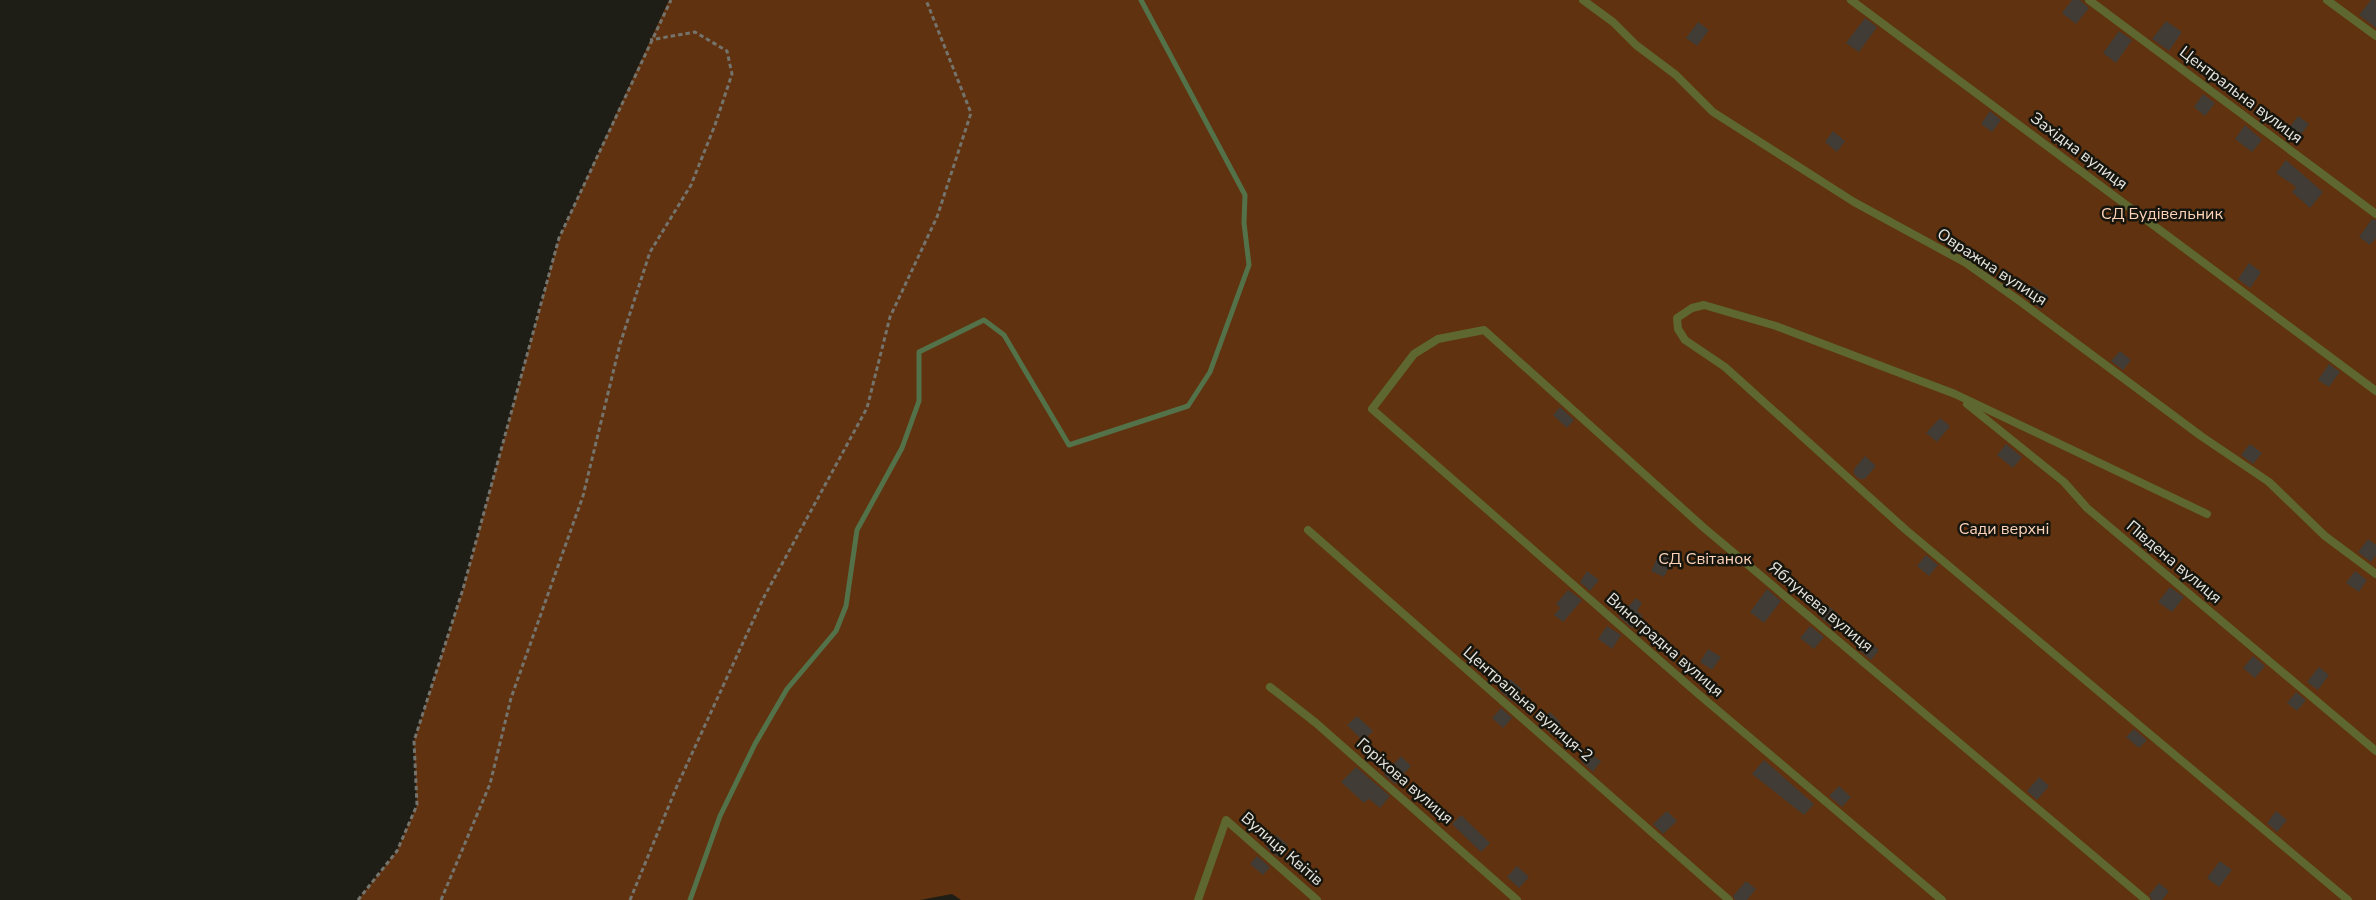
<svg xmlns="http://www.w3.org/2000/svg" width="2376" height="900" font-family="'Nunito Sans',sans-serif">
<rect width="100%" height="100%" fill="#1f1e16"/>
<path fill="#60320f" d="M669,0h1707v900h-1415l-9,-6 -32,6h-562l39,-49 20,-46 -3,-64 49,-152 96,-351z"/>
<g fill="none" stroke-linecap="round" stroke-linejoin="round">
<path stroke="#547249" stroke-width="5" d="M690,900l30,-84 35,-72 32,-55 49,-58 10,-25 11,-76 45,-82 17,-47v-49l65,-32 20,15 65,110 119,-39 22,-34 39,-107 -5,-42 1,-28 -104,-195"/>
</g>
<path fill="#413c35" d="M2072,0h8l9,8 -13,16 -14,-11z
M2371,0h5v28l-17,-13z
M1865,18l12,9 -18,25 -13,-9z
M2166,21l16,11 -13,19 -17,-12z
M1698,22l11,8 -12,16 -11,-8z
M2119,31l13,9 -16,23 -13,-10z
M2203,94l12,9 -10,13 -11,-9z
M1990,111l11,9 -9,12 -11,-8z
M2298,116l11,8 -12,16 -11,-8z
M2245,125l17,15 -10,12 -17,-13z
M1833,131l12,10 -8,11 -12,-10z
M2286,160l37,32 -13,16 -18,-16 4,-5 -20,-14z
M2372,219l4,1v18l-6,7 -11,-8z
M2249,263l12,9 -11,16 -12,-9z
M2033,286l16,10 -8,13 -16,-12z
M2120,351l11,9 -8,10 -12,-9z
M2329,364l11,8 -11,15 -11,-7z
M1560,407l14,13 -7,8 -14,-13z
M1940,418l10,8 -13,16 -11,-9z
M2006,444l16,13 -9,11 -16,-13z
M2250,444l12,9 -9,11 -12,-9z
M1865,456l11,10 -11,13h-6l-5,-5v-5z
M2368,539l8,6v10l-5,7 -13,-10z
M1660,552l13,7 -9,18 -13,-6z
M1926,555l12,10 -9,11 -12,-10z
M1587,571l12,9 -9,11 -10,-9z
M2355,571l12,9 -8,12 -13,-9z
M2170,587l14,10 -12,15 -14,-10z
M1767,589l14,12 -17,22 -14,-11z
M1568,590l14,10 -19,22 -9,-7 6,-7 -4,-4z
M1636,598l6,5 -5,8 6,5 -11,12 -13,-11z
M1830,607l10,9 -9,10 -11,-9z
M1607,626l14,9 -9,14 -14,-10z
M1810,626l14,11 -10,12 -14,-11z
M1867,640l12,10 -8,10 -12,-10z
M1708,649l13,8 -9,13 -12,-8z
M2253,656l12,10 -10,12 -12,-10z
M2319,667l10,8 -11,15 -11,-8z
M1510,679l12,10 -10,12 -12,-10z
M2296,692l10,8 -9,11 -10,-8z
M1501,708l11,10 -9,10 -11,-10z
M1550,712l11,11 -10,11 -11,-11z
M1357,716l16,15 -10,10 -16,-16z
M2134,729l13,11 -8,8 -13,-11z
M1588,752l13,9 -8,11 -12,-11z
M1401,756l10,10 -16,18 -11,-9z
M1764,760l50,44 -10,11 -52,-41z
M1356,767l34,29 -10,12 -11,-9 -5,4 -23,-21z
M2039,777l10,9 -12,14 -10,-9z
M1839,786l12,11 -9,10 -13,-11z
M1667,811l10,10 -14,13 -10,-10z
M2276,811l11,9 -10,12 -10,-9z
M1461,815l29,28 -9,9 -29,-28z
M1276,835l12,10 -10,12 -12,-10z
M1257,856l13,11 -7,8 -13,-11z
M2220,861l12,9 -13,17 -12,-9z
M1517,866l12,11 -10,11 -12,-11z
M1746,881l10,8 -9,11h-12l-2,-4z
M2159,883l10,8 -7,9h-10l-3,-5z"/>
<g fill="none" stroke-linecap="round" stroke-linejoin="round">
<path stroke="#74736c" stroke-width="3" stroke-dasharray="4.5 3" stroke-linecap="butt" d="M358,900l39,-49 20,-46 -3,-64 49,-152 96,-351 112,-238
M441,900l49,-116 21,-86 72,-202 37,-152 30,-92 41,-67 24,-60 17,-51 -5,-23 -32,-19 -45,8
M630,900l47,-114 87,-189 103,-189 23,-91 47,-100 34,-104 -45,-113"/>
<path stroke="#5d672f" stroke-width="8" d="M1583,0l30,22 23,23 40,30 37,37 141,90 112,61 55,39 180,134 68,46 56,54 51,38
M1851,0l525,391
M2089,0l287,214
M2327,0l49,36
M1967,404l97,78 23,26 289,243
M2207,514l-252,-120 -179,-68 -72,-21 -12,3 -15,10 1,11 7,11 40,27 181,163 442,370
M1308,530l421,370
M1270,687l46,36 201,177
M1198,900l28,-80 91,80
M1942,900l-246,-208 -324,-283 42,-55 24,-15 46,-9 219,197 443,373"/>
</g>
<g text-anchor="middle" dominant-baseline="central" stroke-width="5" stroke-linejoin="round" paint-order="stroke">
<g font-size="16" fill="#e8e7e2" stroke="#16150e">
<text transform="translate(2241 95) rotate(37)">Центральна вулиця</text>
<text transform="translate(2079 151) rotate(37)">Західна вулиця</text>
<text transform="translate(1992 267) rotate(33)">Овражна вулиця</text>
<text transform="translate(2174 562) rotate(40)">Південа вулиця</text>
<text transform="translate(1821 607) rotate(40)">Яблунева вулиця</text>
<text transform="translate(1665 645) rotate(41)">Виноградна вулиця</text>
<text transform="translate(1528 704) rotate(41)">Центральна вулиця-2</text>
<text transform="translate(1405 781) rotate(41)">Горіхова вулиця</text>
<text transform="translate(1282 849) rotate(41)">Вулиця Квітів</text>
</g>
<g font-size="16" fill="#fdd3b9" stroke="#16150e">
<text x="2162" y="214">СД Будівельник</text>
<text x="2004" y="529">Сади верхні</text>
<text x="1705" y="559">СД Світанок</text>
</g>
</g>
</svg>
